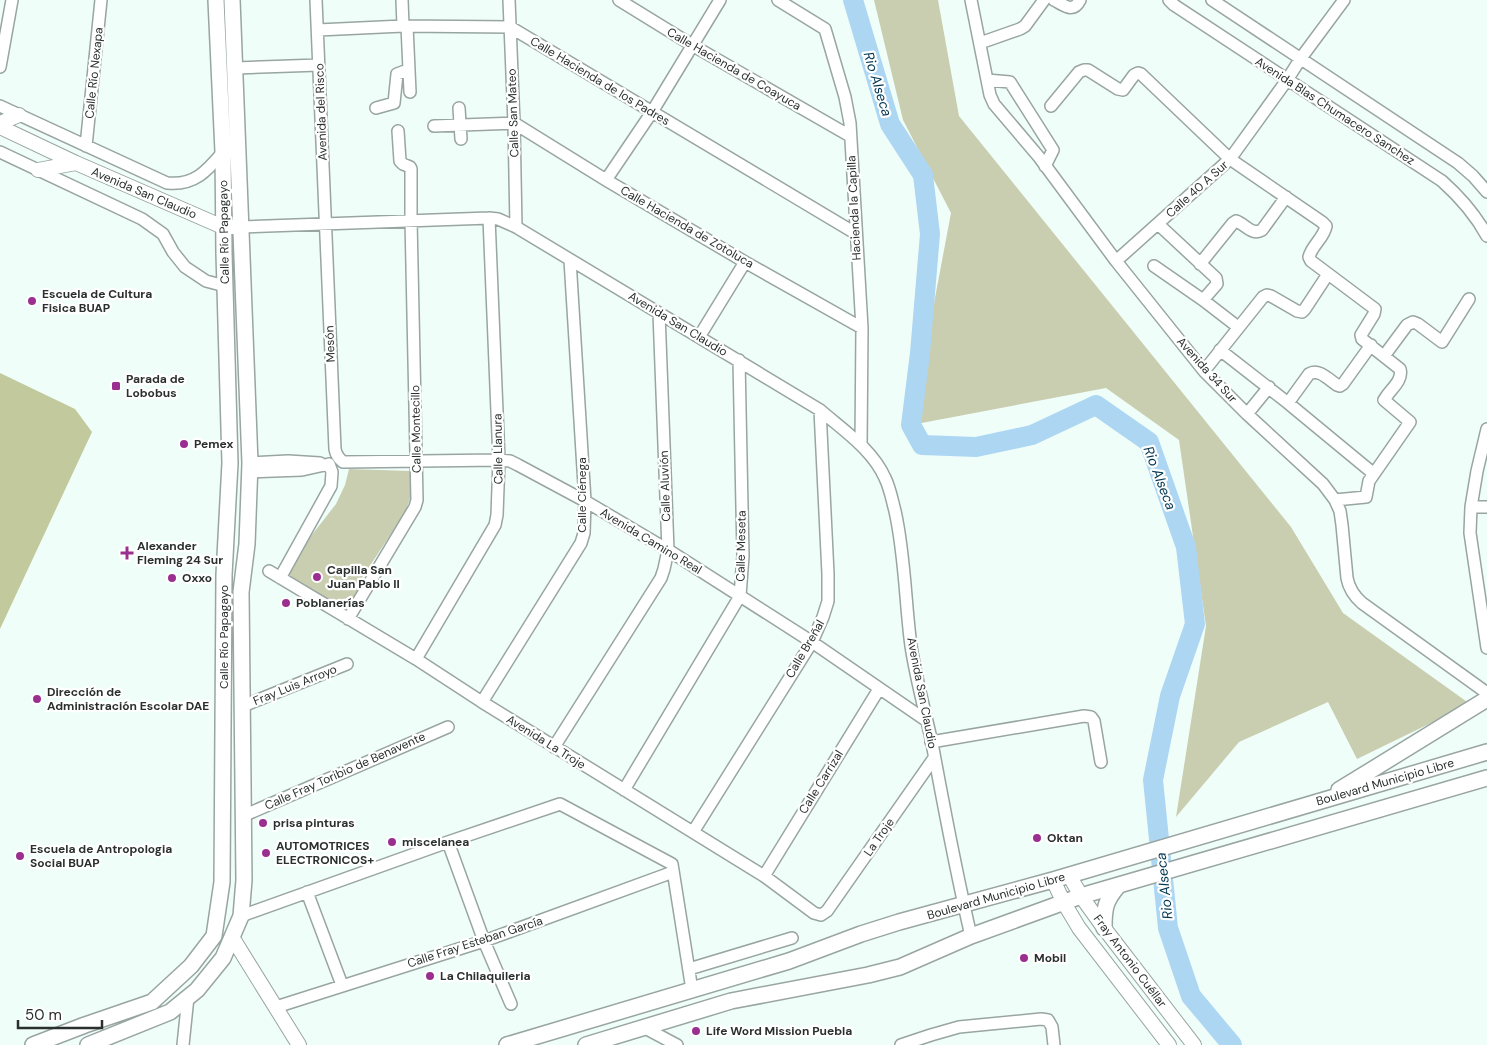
<svg xmlns="http://www.w3.org/2000/svg" width="1487" height="1045" font-family="'DM Sans',sans-serif">
<rect width="100%" height="100%" fill="#f0fefa"/>
<path fill="#c9ceb0" d="M874,0h64l21,116 332,411 52,86 127,91 -113,55 -29,-57 -89,40 -63,75 30,-191 -27,-186 -73,-52 -195,37 40,-212 -48,-93z
M349,469l62,2v24l-5,16 -50,76 2,4 -5,12 -5,1v4l-3,6 -57,-32 -2,-14 50,-64 9,-19z"/>
<path fill="#c1c99d" d="M0,373l75,36 17,23 -92,197z"/>
<g fill="none" stroke-linecap="round" stroke-linejoin="round">
<path stroke="#add6f3" stroke-width="20" d="M853,0l37,124 33,51 7,59 -10,119 -9,72 11,20 54,2 56,-12 64,-30 53,37 37,105 9,77 -25,72 -17,84 15,148 23,68 41,49"/>
<defs>
<path id="minor" d="M316,0l19,449c1,6 3,9 8,13l156,-2 11,1 8,4 67,36 83,49 144,92 115,79
M402,0l1,26
M509,0l5,123 2,104
M619,0l73,45 158,91
M778,0l47,29 20,68 5,26 12,205 -1,117
M971,0l19,95 4,9 45,53 77,104 88,110 43,43 76,70 12,16 5,11 2,14 5,53c2,11 7,18 15,25l125,90
M1054,0c10,5 19,14 26,0
M1169,0l5,5 268,176c19,17 33,33 45,55
M1212,0l246,163 15,13 14,16
M407,26l3,66
M318,30l85,-4 107,1 345,206
M980,43l40,-14 5,-3 19,-26
M0,67l12,-67
M236,68l83,-3
M987,80l23,2 43,68 -8,16
M0,106l167,77c27,3 40,-12 56,-31
M1051,106l28,-34 5,-2h4l30,19 5,1 11,-15 4,-2 3,1 89,85 92,63 4,4c-2,12 -14,19 -17,31l2,4 64,48 -1,5 -13,21 1,4 38,30c3,11 -8,19 -14,28l-2,3 26,22 -41,59 -3,16 -31,3
M376,108l18,-5 3,-29 11,-4
M459,108l2,31
M434,126l80,-3 92,57 139,82 117,66
M86,146l15,-146
M0,152l142,67 21,15 10,18 12,15 21,14 19,5
M606,180l46,-68 68,-112
M1158,224l58,54 1,6 -14,16
M241,227l248,-9 9,1 18,8 304,183c23,20 52,39 65,68 5,10 7,22 10,33 10,44 10,90 16,135 5,33 14,65 21,97 12,65 24,129 39,193
M1116,261l114,-102 57,-79 14,-22 43,-58
M1200,264l33,-41 3,-2c9,3 16,15 26,9l24,-33
M1154,266l49,34 35,27
M699,337l46,-75
M1220,350l68,53 86,71
M1384,356l23,-31 6,-3 5,2 24,18 27,-43
M1204,371l59,-74 4,-2 4,1 26,15 5,1 3,-3 23,-35
M1288,403l21,-29c10,-6 20,6 28,11l3,1 3,-2 28,-39
M1247,414l22,-27
M1487,429l-10,42 -6,36 -1,26 17,115
M250,463l38,-2 32,2
M250,472l52,-2 27,-6
M1471,507h16
M269,571l147,88 66,43 282,174 50,37 7,2 6,-4 107,-153
M280,578l51,-92 1,-14 -3,-8
M348,619l67,-112 2,-7 -6,-280v-51l-1,-2 -7,-3 -3,-3 -2,-30
M416,659l79,-134 2,-10 2,-55 -10,-242
M482,702l99,-159 3,-10 1,-32 -15,-241
M243,706l104,-42
M931,742l153,-26 7,1 3,4 7,41
M554,747l107,-169 3,-9 4,-19 -9,-237
M624,790l116,-194 3,-40 -4,-196
M243,816l205,-89
M693,832l119,-190 11,-25 5,-16v-27l-8,-164
M448,842l36,99 27,63
M764,876l115,-187
M307,892l35,93
M241,916l207,-74 112,-38 112,60 20,126
M689,969l103,-31
M276,1007l208,-66 189,-69
M645,1028l32,17
M183,1045l5,-48
M901,1045l30,-10 28,-8 82,-8 7,1 4,7 2,18"/>
<path id="tertiary" d="M0,123l19,-8
M0,127l76,36 147,64h18
M38,170l38,-7
M1069,875l12,21 23,32 90,117
M1053,880l11,23 15,25 90,117
M232,937l67,108"/>
<path id="secondary" d="M1339,790l148,-91
M1104,928c0,-19 1,-27 14,-42
M33,1045l52,-20 67,-23 39,-36 23,-30 8,-54 2,-307 6,-112 -6,-210 -1,-101 -7,-152
M88,1045l82,-33 27,-22 26,-32 18,-42 3,-36 -3,-288 6,-48 3,-81 -18,-463
M507,1045l282,-84 72,-27 38,-12 154,-42 434,-128
M586,1045l145,-44 137,-26 32,-8 71,-31 110,-40 406,-118"/>
</defs>
<use href="#minor" stroke="#98a5a2" stroke-width="14"/>
<use href="#tertiary" stroke="#98a5a2" stroke-width="16"/>
<use href="#secondary" stroke="#98a5a2" stroke-width="18"/>
<use href="#minor" stroke="#fff" stroke-width="11"/>
<use href="#tertiary" stroke="#fff" stroke-width="14"/>
<use href="#secondary" stroke="#fff" stroke-width="15"/>
</g>
<g fill="#9b2f8f" stroke="#fff" stroke-width="2">
<circle cx="32" cy="301" r="5"/>
<rect x="111" y="381" width="10" height="10" rx="2.5"/>
<circle cx="184" cy="444" r="5"/>
<path d="M124.5 545.5h5v5h5v5h-5v5h-5v-5h-5v-5h5z"/>
<circle cx="317" cy="577" r="5"/>
<circle cx="172" cy="578" r="5"/>
<circle cx="286" cy="603" r="5"/>
<circle cx="37" cy="699" r="5"/>
<circle cx="263" cy="823" r="5"/>
<circle cx="1037" cy="838" r="5"/>
<circle cx="392" cy="842" r="5"/>
<circle cx="266" cy="853" r="5"/>
<circle cx="20" cy="856" r="5"/>
<circle cx="1024" cy="958" r="5"/>
<circle cx="430" cy="976" r="5"/>
<circle cx="696" cy="1031" r="5"/>
</g>
<g text-anchor="middle" dominant-baseline="central" stroke-width="4.5" stroke-linejoin="round" paint-order="stroke">
<g font-size="12" fill="#2a302e" stroke="#fff">
<text transform="translate(734 69) rotate(30)">Calle Hacienda de Coayuca</text>
<text transform="translate(94 73) rotate(-84)">Calle Río Nexapa</text>
<text transform="translate(600 81) rotate(31)">Calle Hacienda de los Padres</text>
<text transform="translate(1335 111) rotate(33)">Avenida Blas Chumacero Sanchez</text>
<text transform="translate(321 112) rotate(-92)">Avenida del Risco</text>
<text transform="translate(513 113) rotate(-92)">Calle San Mateo</text>
<text transform="translate(1197 189) rotate(-42)">Calle 40 A Sur</text>
<text transform="translate(144 193) rotate(23)">Avenida San Claudio</text>
<text transform="translate(854 208) rotate(-93)">Hacienda la Capilla</text>
<text transform="translate(687 227) rotate(30)">Calle Hacienda de Zotoluca</text>
<text transform="translate(224 232) rotate(-91)">Calle Río Papagayo</text>
<text transform="translate(678 324) rotate(31)">Avenida San Claudio</text>
<text transform="translate(330 344) rotate(-92)">Mesón</text>
<text transform="translate(1207 370) rotate(48)">Avenida 34 Sur</text>
<text transform="translate(416 429) rotate(-91)">Calle Montecillo</text>
<text transform="translate(498 449) rotate(-91)">Calle Llanura</text>
<text transform="translate(665 486) rotate(-92)">Calle Aluvión</text>
<text transform="translate(582 495) rotate(-90)">Calle Ciénega</text>
<text transform="translate(651 541) rotate(31)">Avenida Camino Real</text>
<text transform="translate(741 546) rotate(-89)">Calle Meseta</text>
<text transform="translate(224 637) rotate(-90)">Calle Río Papagayo</text>
<text transform="translate(805 649) rotate(-60)">Calle Breñal</text>
<text transform="translate(295 685) rotate(-22)">Fray Luis Arroyo</text>
<text transform="translate(922 693) rotate(79)">Avenida San Claudio</text>
<text transform="translate(546 742) rotate(32)">Avenida La Troje</text>
<text transform="translate(345 771) rotate(-24)">Calle Fray Toribio de Benavente</text>
<text transform="translate(821 782) rotate(-58)">Calle Carrizal</text>
<text transform="translate(1385 782) rotate(-16)">Boulevard Municipio Libre</text>
<text transform="translate(879 837) rotate(-55)">La Troje</text>
<text transform="translate(996 896) rotate(-16)">Boulevard Municipio Libre</text>
<text transform="translate(475 942) rotate(-18)">Calle Fray Esteban García</text>
<text transform="translate(1130 961) rotate(53)">Fray Antonio Cuéllar</text>
</g>
<g font-size="12" font-weight="bold" fill="#2a302e" stroke="#fff" text-anchor="start">
<text x="42" y="294">Escuela de Cultura<tspan x="42" dy="14">Fisica BUAP</tspan></text>
<text x="126" y="379">Parada de<tspan x="126" dy="14">Lobobus</tspan></text>
<text x="194" y="444">Pemex</text>
<text x="137" y="546">Alexander<tspan x="137" dy="14">Fleming 24 Sur</tspan></text>
<text x="327" y="570">Capilla San<tspan x="327" dy="14">Juan Pablo II</tspan></text>
<text x="182" y="578">Oxxo</text>
<text x="296" y="603">Poblanerías</text>
<text x="47" y="692">Dirección de<tspan x="47" dy="14">Administración Escolar DAE</tspan></text>
<text x="273" y="823">prisa pinturas</text>
<text x="1047" y="838">Oktan</text>
<text x="402" y="842">miscelanea</text>
<text x="276" y="846">AUTOMOTRICES<tspan x="276" dy="14">ELECTRONICOS+</tspan></text>
<text x="30" y="849">Escuela de Antropologia<tspan x="30" dy="14">Social BUAP</tspan></text>
<text x="1034" y="958">Mobil</text>
<text x="440" y="976">La Chilaquileria</text>
<text x="706" y="1031">Life Word Mission Puebla</text>
</g>
<g font-size="14" font-style="italic" fill="#013652" stroke="#fff">
<text transform="translate(878 84) rotate(73)">Rio Alseca</text>
<text transform="translate(1160 478) rotate(69)">Rio Alseca</text>
<text transform="translate(1164 886) rotate(-96)">Rio Alseca</text>
</g>
</g>
<path d="M18 1020v8h84v-8" fill="none" stroke="#2a302e" stroke-width="2.5"/>
<text x="25" y="1020" font-size="15" fill="#2a302e" stroke="#ffffff" stroke-width="4" paint-order="stroke">50 m</text>
</svg>
